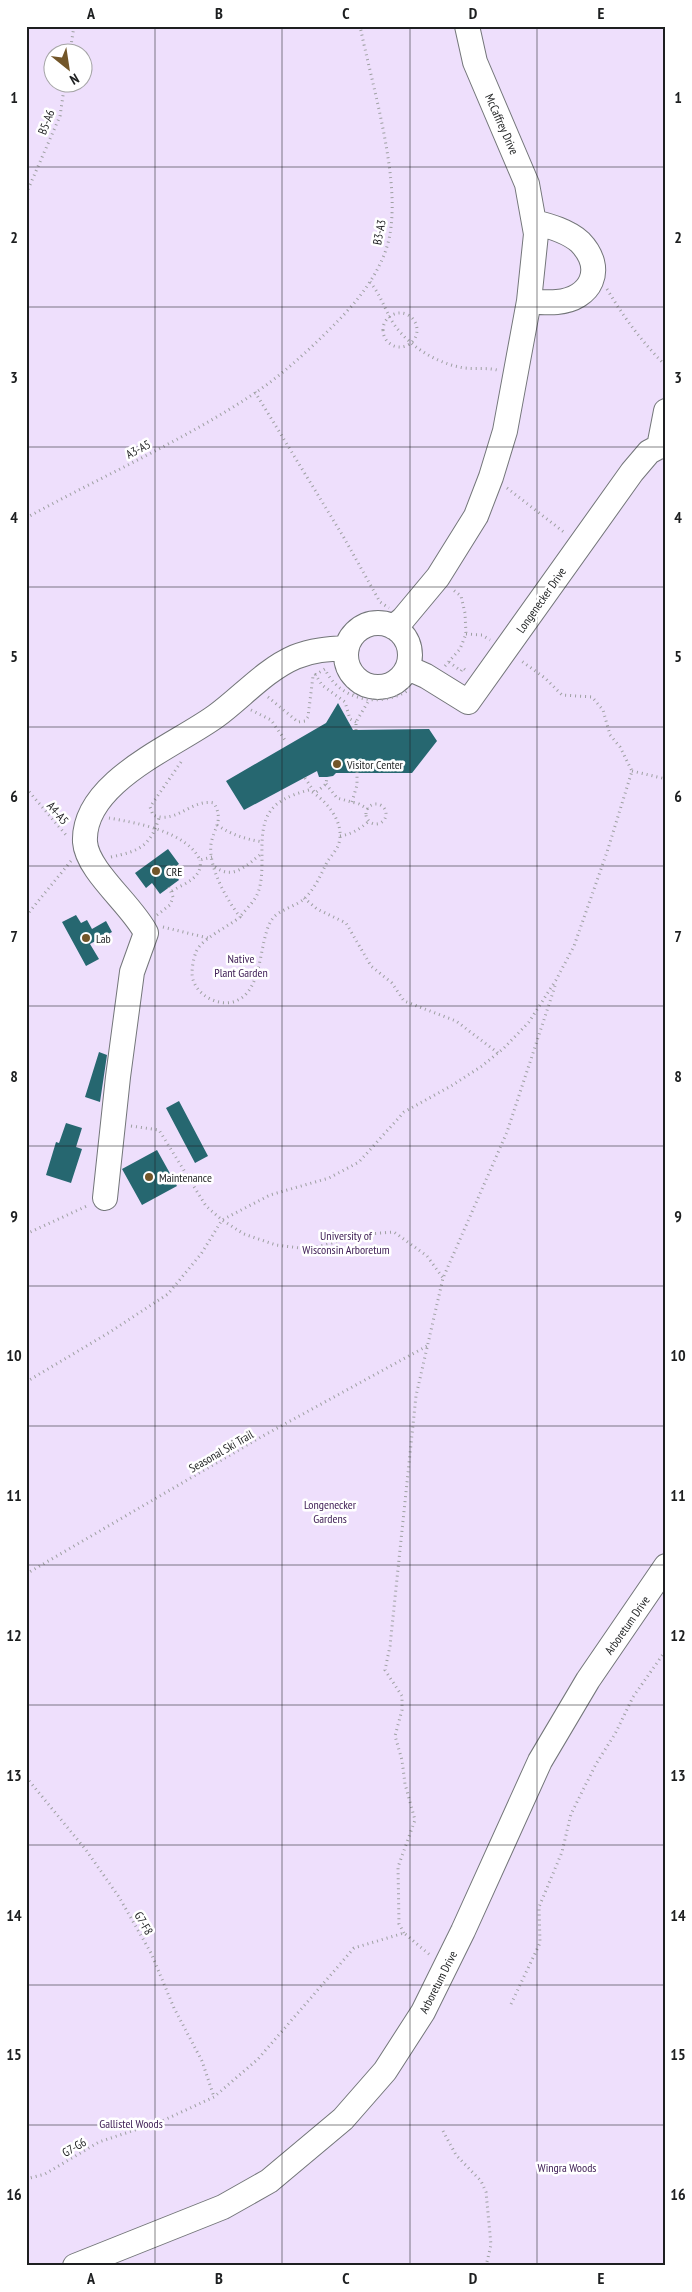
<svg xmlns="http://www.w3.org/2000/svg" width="692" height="2292" font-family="'PT Sans Narrow',sans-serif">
<rect width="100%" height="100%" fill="#f5f8fb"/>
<path fill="#eedffc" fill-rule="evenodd" d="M26,26h640v2240h-640zM52,52h30v30h-30z"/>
<path fill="#266770" d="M338,703l15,27 76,-1 8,12 -25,32h-76l-3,3 -6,1h-8l-2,-6 -73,39 -18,-29 100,-58z
M168,849l11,15 -7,5 7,11 -19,14 -8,-11 -6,5 -11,-15z
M76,915l5,8 6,-3 5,9 14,-8 6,11 -22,12 9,15 -13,7 -24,-44z
M99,1052l8,3 -7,47 -15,-5z
M179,1101l29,55 -13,7 -29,-55z
M66,1123l16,5 -6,19 6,2 -11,34 -25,-8 10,-33 3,1z
M157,1150l20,36 -35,19 -20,-36z"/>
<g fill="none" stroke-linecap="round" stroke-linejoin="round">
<defs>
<path id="minor" d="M529,301c9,1 19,2 28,1 34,-3 49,-33 23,-60 -12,-11 -30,-16 -46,-20
M659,447l7,-36
M346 655a32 32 0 1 1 64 0a32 32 0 1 1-64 0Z
M393,627l10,-8 35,-42 38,-61 15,-39 14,-46 24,-130 7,-67 -9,-50 -52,-122 -8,-36
M408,668l18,8 42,26 164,-230 17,-20 17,-9
M105,1198l13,-121 14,-105 14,-39c-13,-27 -59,-62 -61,-91 -3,-60 90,-96 131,-126 26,-19 49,-46 79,-59 17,-7 33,-8 52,-9
M75,2266l148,-59 46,-26 74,-62 42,-48 38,-59 40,-81 77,-170 48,-81 78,-114"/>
</defs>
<use href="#minor" stroke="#737679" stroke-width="26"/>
<path stroke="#9ea0a2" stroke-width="3" stroke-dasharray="1 4" stroke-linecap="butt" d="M70,52l4,-26
M26,194l34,-78 5,-34
M370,282c9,11 13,22 19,34 13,25 42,45 70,51 12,3 26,0 38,3
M607,289c17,29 36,54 59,77
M383 330a17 17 0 1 1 34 0a17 17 0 1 1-34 0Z
M255,392l88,144 37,66 9,6
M507,488l58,45
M26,518c76,-42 157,-77 229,-125 28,-19 54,-43 78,-67 26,-26 54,-60 58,-99 7,-58 -19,-142 -31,-201
M466,634l16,1 8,5
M449,662l12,9 2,-3 4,3
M445,666l15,-17 6,-15 -1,-21 -4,-17 -9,-7
M338,668l5,11 14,17
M315,674l7,11 23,17 5,17 6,3
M268,697l30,25 7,-1 3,-4 5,-41 12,-7c14,31 54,39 82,22l1,-4
M251,710l20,10 14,20
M356,730v-8l13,-22
M181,762l-31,45 3,8c23,10 39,-17 61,-12 10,18 0,24 -3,41 -3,23 16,56 29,73 -12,10 -38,21 -44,35 -3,8 -6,23 -2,30 6,16 29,26 44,18 25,-12 21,-59 33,-79 7,-12 25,-14 34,-23 10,-10 16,-23 22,-36 4,-6 10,-12 12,-19 6,-21 -13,-43 -30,-53 -41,11 -48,25 -47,67 0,13 0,27 -5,38 -4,8 -12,15 -17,22
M632,771l34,8
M305,778l10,15 11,-9 1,-7
M326,784l11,14 22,6 9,5
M26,788l40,47
M352,802l5,-17v-13
M366 814a10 10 0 1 1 20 0a10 10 0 1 1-20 0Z
M109,818c29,5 78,14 91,42l12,-3
M217,825c15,10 28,14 46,17
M340,836c12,-2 20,-7 29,-15
M111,857c28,-6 39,-10 48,-39
M215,867c18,13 31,-1 46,-13
M172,891c13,-8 31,-13 28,-31
M304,898l13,11 29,14 25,43 21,17 12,18 52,20 42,32
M157,915l13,-10 3,-8 -4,-10
M26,916l45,-55
M163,927l45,11
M131,1126l28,4 47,76 16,14 22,14 32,11 32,4 60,-15 26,-2 33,24 16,22
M26,1234l63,-29
M26,1382l84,-50 58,-38 33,-40 21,-34 48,-25 59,-17 30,-16 45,-50 47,-26 31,-20 22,-18 25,-26 27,-42 18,-34 33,-94 25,-81 -12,-24 -10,-12 -7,-25 -11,-13 -30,-2 -17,-17 -25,-18
M26,1574l235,-137 166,-91
M26,1777l60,73 33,47 32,56 23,55 28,53 12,36
M404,1933l-5,-9 -1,-57 17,-47 -10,-36 -3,-24 -7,-24 7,-26v-14l-17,-26 5,-24 26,-250 27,-118 64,-146 48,-146
M511,2004l29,-61 -1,-36 23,-55 9,-38 25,-50 19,-30 18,-37 33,-47
M443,2131l13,24 25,26 5,11 5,53 -5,21
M26,2179l19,-5 54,-32 63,-21 52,-24 44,-38 96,-111 50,-15 26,22"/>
<use href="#minor" stroke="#fff" stroke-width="24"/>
</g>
<path fill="none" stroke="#1d1f20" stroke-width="1" stroke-opacity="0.55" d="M155,26v2240M282,26v2240M410,26v2240M537,26v2240M26,167h640M26,307h640M26,447h640M26,587h640M26,727h640M26,866h640M26,1006h640M26,1146h640M26,1286h640M26,1426h640M26,1565h640M26,1705h640M26,1845h640M26,1985h640M26,2125h640"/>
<g fill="#725629" stroke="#fff" stroke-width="2">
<circle cx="337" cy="764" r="5"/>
<circle cx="156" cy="871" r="5"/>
<circle cx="86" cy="938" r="5"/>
<circle cx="149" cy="1177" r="5"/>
</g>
<g text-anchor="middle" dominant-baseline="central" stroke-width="5" stroke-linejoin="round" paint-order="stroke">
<g font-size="12" fill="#1d1f20" stroke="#fff">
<text transform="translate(46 122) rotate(-69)">B5-A6</text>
<text transform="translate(502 124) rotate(66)">McCaffrey Drive</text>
<text transform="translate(379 232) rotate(-79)">B3-A3</text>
<text transform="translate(138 449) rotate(-28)">A3-A5</text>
<text transform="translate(541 600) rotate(-55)">Longenecker Drive</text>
<text transform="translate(58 813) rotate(49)">A4-A5</text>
<text transform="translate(221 1451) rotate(-30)">Seasonal Ski Trail</text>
<text transform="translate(627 1625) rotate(-55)">Arboretum Drive</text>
<text transform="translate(144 1923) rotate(60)">G7-F8</text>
<text transform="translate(438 1982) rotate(-63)">Arboretum Drive</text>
<text transform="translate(74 2147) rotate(-30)">G7-G6</text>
</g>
<g font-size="12" fill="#1d1f20" stroke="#fff" text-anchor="start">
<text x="347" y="764">Visitor Center</text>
<text x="166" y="871">CRE</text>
<text x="96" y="938">Lab</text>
<text x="159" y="1177">Maintenance</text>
</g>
<g font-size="12" fill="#412157" stroke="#fff">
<text x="241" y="958">Native<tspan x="241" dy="14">Plant Garden</tspan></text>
<text x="346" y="1235">University of<tspan x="346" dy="14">Wisconsin Arboretum</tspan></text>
<text x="330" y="1504">Longenecker<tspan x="330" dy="14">Gardens</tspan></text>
<text x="131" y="2123">Gallistel Woods</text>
<text x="567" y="2167">Wingra Woods</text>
</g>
</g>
<rect width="692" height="2292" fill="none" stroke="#ffffff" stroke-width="55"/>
<g transform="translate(68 68) rotate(150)"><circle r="24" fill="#ffffff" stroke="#a5a5a6"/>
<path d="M0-4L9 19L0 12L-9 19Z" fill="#725629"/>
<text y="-8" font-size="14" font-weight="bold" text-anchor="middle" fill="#1d1f20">N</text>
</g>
<rect x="28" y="28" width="636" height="2236" fill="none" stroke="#1d1f20" stroke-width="2"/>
<g font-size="16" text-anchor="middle" font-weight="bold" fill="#1d1f20">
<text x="91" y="19">A</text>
<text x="219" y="19">B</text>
<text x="346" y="19">C</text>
<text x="473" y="19">D</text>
<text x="601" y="19">E</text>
<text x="14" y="103">1</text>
<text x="678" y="103">1</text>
<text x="14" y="243">2</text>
<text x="678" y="243">2</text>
<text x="14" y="383">3</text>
<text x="678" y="383">3</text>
<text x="14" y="523">4</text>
<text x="678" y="523">4</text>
<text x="14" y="662">5</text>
<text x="678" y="662">5</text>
<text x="14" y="802">6</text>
<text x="678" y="802">6</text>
<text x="14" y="942">7</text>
<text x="678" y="942">7</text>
<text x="14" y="1082">8</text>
<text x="678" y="1082">8</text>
<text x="14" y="1222">9</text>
<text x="678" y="1222">9</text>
<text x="14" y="1361">10</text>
<text x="678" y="1361">10</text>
<text x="14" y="1501">11</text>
<text x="678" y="1501">11</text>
<text x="14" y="1641">12</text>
<text x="678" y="1641">12</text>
<text x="14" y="1781">13</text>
<text x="678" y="1781">13</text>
<text x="14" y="1921">14</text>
<text x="678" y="1921">14</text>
<text x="14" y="2060">15</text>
<text x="678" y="2060">15</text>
<text x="14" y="2200">16</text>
<text x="678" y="2200">16</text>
<text x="91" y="2284">A</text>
<text x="219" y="2284">B</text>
<text x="346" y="2284">C</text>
<text x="473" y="2284">D</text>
<text x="601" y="2284">E</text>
</g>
</svg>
